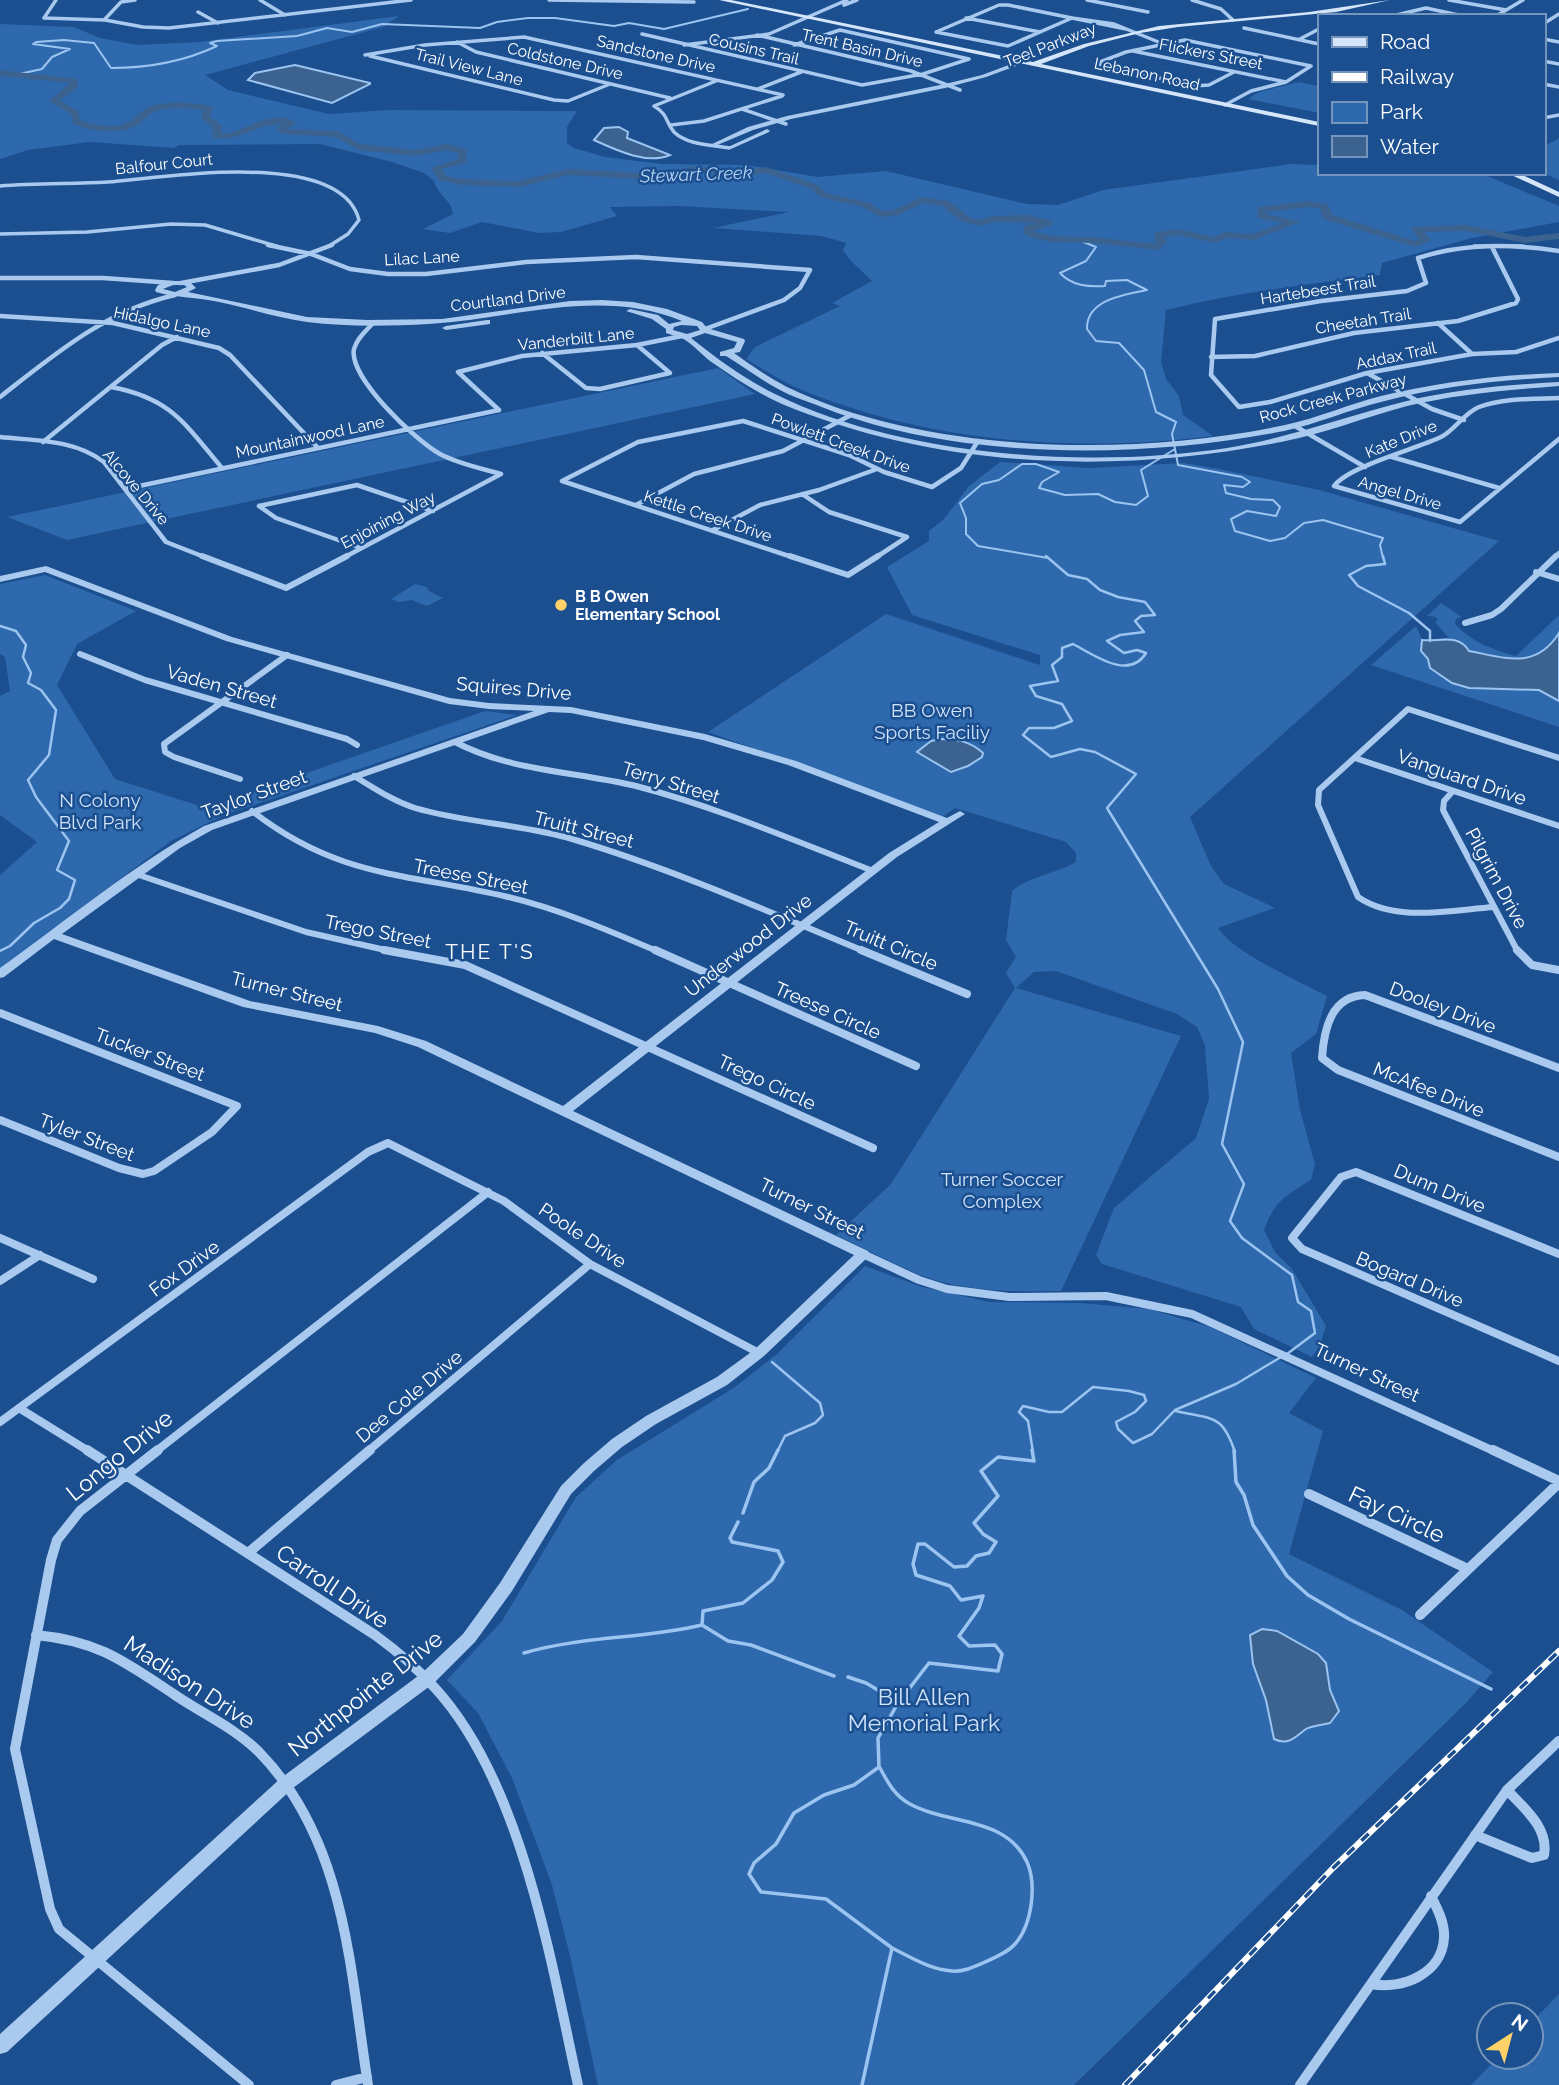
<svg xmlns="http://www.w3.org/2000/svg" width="1559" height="2085" font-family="Raleway,sans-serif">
<rect width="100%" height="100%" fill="#1b4f8f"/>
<path fill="#2e69ad" d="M399,16l-16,11 -178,48 23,15 101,24 60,-4 188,1 -10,16v16l7,5 31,9 57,7 85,1 70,12 69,-6 141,33 31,1 45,-15 188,-26 28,1v8h161l79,33v16l-87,16 -90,25 -2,12c-70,9 -145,18 -214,35l-5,52 5,17 13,17 4,19 30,21c-137,17 -282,7 -411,-46 -19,-8 -38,-20 -56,-31l9,-12 85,-41 -8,-3 40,-22 -22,-21 -7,-10 3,-7 -24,-7 -109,-8 76,-16 -111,-6 -68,1 7,9 -56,16 -22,1 -57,-11 -32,11 -27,-4 30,-15c-1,-14 -16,-19 -19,-33l-10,-8 -32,-11 -72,-18 -141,1 -5,3 -84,-6 -62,8 -28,9v-135l74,3 26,11 38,7 61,-3z
M1299,82l20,4v27l-71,-14 11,-7z
M1559,138v42l-16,-7v-26z
M718,368l37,26 -688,146 -60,-23z
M1000,462l89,6 95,-5 40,7 95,20 180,51 -309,276 21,49 13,18 51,24 -57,20c16,25 81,53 109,68l-11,38 -25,19 9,57 15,54 -4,16c-26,16 -36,21 -47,50l11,22 17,17 34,57 -6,19 -8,12 -58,-28 -13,-22 -139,-43 -6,-9 18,-47 82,-70 13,-39 -4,-54 -8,-18 -20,-13 -121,-43 -22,1 -18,16 165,48 -120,255c-46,1 -98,1 -141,-16 -29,-12 -56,-27 -84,-40l55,-51 124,-196 -9,-15 10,-16 -10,-17 6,-49c17,-15 44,-17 64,-29v-9l-10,-11 -111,-34 -12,9 -235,-85 178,-118 154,51v-10l-128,-40 -25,-48 42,-26v-10l15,-12 25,-33z
M45,575l91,36 -59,33 -20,41 58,94 91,29 279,-97 32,4 -295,101 -51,25 -171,127v-93l37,-33 -37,-27v-119l10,-5 -5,-34 -5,-3v-70z
M415,584l12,3 2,4 14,7 -16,8 -15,-6 -13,2 -8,-3z
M1441,603l21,14 -6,2 -1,5c17,18 36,25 61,32l43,-41v112l-188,-62 45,-39 6,14 27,-2 -14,-16 3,-2 -2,-3 -9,-1z
M865,1266l57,21 68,15 90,1 69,6 61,18 106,51 -27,35 34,18 -34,123 113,56 91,62 -26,30 -393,383h-476l-28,-129 -18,-71 -40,-107 -34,-65 -31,-33 55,-59 74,-124 41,-37 118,-73 42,-33z
M1559,1994v91h-88l27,-28h33v-34z"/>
<path fill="#3c6290" stroke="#9cc4f0" stroke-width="2" d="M295,65l75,18v1l-38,19 -84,-23 7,-7z
M619,127l9,5 -1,6 43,17c-23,10 -54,-5 -76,-15l10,-12z
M1559,633v68l-20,-11 -70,-2 -17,-5 -22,-15 -2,-9 -7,-8 1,-11c17,2 36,-7 47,11 37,7 67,19 90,-18z
M942,739c16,0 29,3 41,14l-1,4 -14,9 -17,6 -34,-20 14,-11z
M1262,1629l15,2 41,23 8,9 4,27 9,21 -9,12c-7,2 -17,2 -24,6 -11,8 -17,17 -32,10l-8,-39 -13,-36 -3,-29z"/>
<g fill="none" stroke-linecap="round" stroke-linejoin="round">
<path stroke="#9cc4f0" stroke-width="2" d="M19,74l23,-5 10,-12 18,-8 -37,-5 3,-2 28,-2 30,3 17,25c38,0 72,-6 106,-22l-7,-3 7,-2 80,-5 30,-8 25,4 30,-8 98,4 17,-6 31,-4h27l59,8 15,-3 35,6 84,-20
M1175,449l3,16 64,12 8,5 -7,5 -19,-2 2,8 25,6 22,1 7,7 -4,9 -29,-5 -16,8 4,12 35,10 15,-3 19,-15 19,-3 60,18 -3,7 3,13
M1048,558l-70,-12 -12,-12v-16l-6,-15 22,-19 17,-4 23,-16h14l23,8 -17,10 -3,6 26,7 33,-1 17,8 21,3 12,-9 -7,-26 34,-21 -3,-15 4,-12 -20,-10 -12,-42 -25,-27 -23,-2 -9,-12c-1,-29 38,-35 60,-39l-20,-10 -21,1 -1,5c-17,1 -33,0 -45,-13l26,-12 10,-14 -20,-8"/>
<path stroke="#9cc4f0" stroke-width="2.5" d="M1046,556l22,19 19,4 13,11 18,7 27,5 10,13 -14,1 -6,5 9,11 -24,3 -13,6 17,12 13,-3 9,3c-17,28 -52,2 -73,-9l-11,4v9l-10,8 6,16 -28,5 6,10 26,8 10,17 -18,7h-25l-6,7 28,22 29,-8 15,3 41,22 -29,34 111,181 25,53 -21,102 22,40 -14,37 12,17 50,37 6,27 13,9 4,22 -28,21
M1383,556l2,8 -19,2 -17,9 9,11 51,27 21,18v10
M0,626l16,5 10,14 -3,12 8,16 -3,10 13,7 15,20 -7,45 -21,25 8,17 33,44 -12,29 18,10 -6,19 -9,9 -26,15 -24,23 -10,5
M772,1362l48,41 3,12 -8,8 -30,13 -8,16
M1176,1411c37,9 46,2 59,41
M1033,1452l-5,-31 -9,-9 4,-6 26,6h13l31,-25 36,4 15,4 2,6 -11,11 -19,10 2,7 15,14 19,-9 23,-24 61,-26 45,-27"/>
<path stroke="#9cc4f0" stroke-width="3.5" d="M1234,1450l2,32 8,13 9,30 34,51 21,19 41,24 142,70
M743,1513l11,-31 15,-14 9,-18
M738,1522l-8,16 2,4 46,9 5,11 -11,18 -29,23 -40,8 -1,14 26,16 23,4 83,31
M524,1653c58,-17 119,-14 178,-28
M848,1677l18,6 32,19
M880,1768c8,15 15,28 30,36 38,21 96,12 117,58 10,23 5,63 -12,82 -8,9 -21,14 -32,19 -9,4 -20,9 -31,8 -21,-1 -42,-14 -60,-23
M862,2085l30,-137 -66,-49 -65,-7 -12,-18 5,-11 22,-19 18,-31 30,-18 30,-10 25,-18 -1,-29 20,-35 31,-40 69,8 4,-17 -7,-9 -26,1 -10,-10 20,-28 4,-12 -22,4 -11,-14 -34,-11 -3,-11 5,-20h7l29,23 13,-1 9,-10 13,-3 7,-11 -13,-8 -9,-11 24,-27 -17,-25 17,-14 36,4 -2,-11"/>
<path fill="#3c6290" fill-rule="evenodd" d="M0,70l77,9 1,7 -18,15 18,10 2,9c15,6 35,9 49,2 7,-4 11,-10 18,-14 20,-8 46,-6 66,-1l-3,10 12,8v9c22,-1 48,-27 75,-11l-10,6 51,2 22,13 56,6 30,-6 20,5v14l-24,6 4,7 16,3 57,2 49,-12 92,5 29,-7h21l25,5 31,-5 52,18 8,8 44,10 12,8 11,-1 29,-13 27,4 20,16 9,3 15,-4 36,-1 23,6v4l-19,6 19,5 41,1 63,7 -2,-11 23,-4 38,8 10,-5 28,2 30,-11 -26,-5 1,-11 50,-6 20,3 4,11 83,26 4,-2 -8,-10 1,-2 54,-2 59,12 34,-4v6l-34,4 -59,-12 -42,1 7,8 -15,7 -93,-28 -3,-11 -12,-1 -41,5 -1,2 34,8 -46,18 -27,-2 -11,5 -39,-8 -13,2 3,5 -8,8 -66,-7 -41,-1 -20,-4 -9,-5 1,-7 12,-3 -43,-1 -15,4 -17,-5 -19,-15 -19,-3 -24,12 -19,2 -17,-10 -44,-10 -7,-8 -47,-16 -29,5 -26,-5h-21l-29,7 -92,-5 -48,12 -58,-2 -23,-5 -8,-12 27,-9v-6l-12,-3 -30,6 -58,-6 -22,-13 -54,-3 -6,-5 5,-5c-25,0 -50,21 -68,13l-1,-11 -11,-8 2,-8c-15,-2 -34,-4 -49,2 -7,3 -11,10 -17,13 -19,11 -45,6 -64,-1l-2,-10 -22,-13 21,-18 -70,-7z"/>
<path stroke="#a9c9ee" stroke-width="3.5" d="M56,0l-12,18 61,2 38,7 26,1 242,-28
M260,0l25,15
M549,0l145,2
M1087,0l61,12
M1192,0l29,9 12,11
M1449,0l57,10
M844,5l13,-5
M999,5h9l64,13 -64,28 -72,-14z
M198,12l20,11
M1392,16l34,-8 37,8
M1496,16l27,-16
M966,18l74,14
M1072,18l54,11
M1072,18l42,6 47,19
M105,19l16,-17 14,-2
M1543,24l16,-10
M1244,28l75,16
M642,34l220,51 61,-11 46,-15
M757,35l154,36 49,19
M1543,39l16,3
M1298,40l21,-11
M457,42l19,10 194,46
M684,45l85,-11 78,-34
M794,45l46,-15 129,29
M1133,51l153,31
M365,55l60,-10 99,-8 259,58
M370,56l184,44 14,1 42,-17
M1543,61l16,3
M1095,64l31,-12 59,-12 126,26
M1095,64l100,22 14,-1 25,-13
M716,81l-62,25c15,9 11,16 20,26 13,13 38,13 55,16
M1543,84l16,3
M758,89l43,-17
M1225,105l26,-14 35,-9 25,-16
M742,109l44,15
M1543,118l16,-3
M671,125l33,-4 78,-25
M0,186c36,-3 72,-2 108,-4 54,-4 232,-35 251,38l-11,14 -19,12
M0,234l87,-2 84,-8 34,1 71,21
M1474,246h49"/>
<path stroke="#a9c9ee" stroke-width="4.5" d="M268,245l43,9 39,15 38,5h38l100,-12 110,-5 174,13 -10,18 -16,12 -79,29
M1559,251c-48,-7 -95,-8 -141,7l8,25 -19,8 -86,10 -106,18 -4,56 28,32 31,-5 97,-29 105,-19 44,-2 43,-14
M0,278h103l70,5
M181,283l98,-18 53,-20
M0,316l113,7 106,25 11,7 88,93
M373,323c-7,8 -16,15 -19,26 -6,28 62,92 86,105 19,10 40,14 61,20
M1438,323l34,31
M542,353l44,35 14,1 70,-16 -33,-28
M1211,357l44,-1 99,-23 104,-12 58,-18 2,-4 -26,-52
M1367,373l65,36 32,11
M111,387c60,11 74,37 111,81
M0,397c55,-43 105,-86 175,-102
M1559,398c-26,1 -55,0 -80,9 -15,6 -24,23 -38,30 -25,12 -92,29 -107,49l126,36 99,-83
M499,410l-41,-38 64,-16 115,-11 45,-9
M1295,426l70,41
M0,437c36,4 74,2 104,25l62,80 41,16
M43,442l119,-97 15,-8
M1392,457l107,31
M562,481l76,-39 105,-21 106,34 35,17 48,15 29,-19 17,-27
M562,481l233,77
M125,489l374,-79
M802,494l27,18 78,25
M636,505l58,-31 89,-23 68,-36
M259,506l98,-21 76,26
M259,506l17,12 85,30
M713,530l47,-25 59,-15 58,-21
M343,558l158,-84
M875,558l32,-21
M1554,558l5,-5"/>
<path stroke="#a9c9ee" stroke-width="6" d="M202,556l84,32 61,-32
M790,556l58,19 30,-19
M1536,572l23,7
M1465,623l27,-8 9,-6 55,-53
M80,654l65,26 202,59 10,6
M455,742c57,30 120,29 181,44 81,21 159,55 237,85
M1355,758l204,68
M354,776c20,12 39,25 61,32 51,15 106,16 157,31 101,30 197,73 294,113
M240,779l-66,-22 -9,-5 -1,-8 123,-89
M1453,791l-9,10 -1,9 75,142
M252,811c87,68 156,62 256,86 51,12 102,34 151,55
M136,874l170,58 88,20
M1494,907c-43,3 -98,16 -136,-10l-40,-92 1,-15 89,-81 151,49"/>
<path stroke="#a9c9ee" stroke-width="8" d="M384,950l81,15 408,183
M655,950l261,116
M861,950l106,44
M1517,950l15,15 27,5
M0,1013l237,93 -25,26 -58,39 -11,3 -24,-6 -119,-48
M1559,1068l-194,-73c-34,1 -41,34 -43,63l16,12 221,87
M0,1238l93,41
M863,1254l56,26 28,9 62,8 97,-1 86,18 304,138
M1559,1254l-203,-82 -15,5 -49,61 10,11 257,112
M0,1281l40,-26
M19,1408l71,44
M0,1422l368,-270 20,-9 116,58 86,63 169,89
M155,1452l333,-260
M367,1452l223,-188"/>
<path stroke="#a9c9ee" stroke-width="10" d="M87,1450l288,185c22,16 42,33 60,53 87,95 116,274 143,397
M158,1450l-78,61 -23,29 -6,20 -36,189 35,160 9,20 190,156
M1493,1450l66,31
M1309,1494l159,75
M248,1553l122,-103
M1420,1615l139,-132
M36,1635c63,6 89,27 139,60 28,19 60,33 84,57 87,89 91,218 109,333
M1475,1835l57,23 12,-3c5,-27 -20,-47 -37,-65
M1371,1984c31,6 71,-10 73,-46 1,-15 -7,-30 -13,-42
M336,2085l31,-8
M1300,2085l207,-295 52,-49"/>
<path fill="#a9c9ee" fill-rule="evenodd" d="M1022,60l2,3 -38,14 -41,11 -154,31 -38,11 -38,16 -5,-1 38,-18 39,-11 158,-32 37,-9z
M767,129l3,2 -1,1 -38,17 -5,-1z
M169,281h20l7,7 -8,4 119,25 61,3 74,-1 128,-18 32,-1 31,2 34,7 35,13 5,6 37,11 1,2 -5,11 -6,1c17,12 35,25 53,34 140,68 349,70 498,38 33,-7 64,-21 96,-29 59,-14 118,-21 178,-23v4c-60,3 -120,9 -178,25 -33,8 -64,22 -97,29 -145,29 -332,30 -470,-27 -11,-4 -23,-8 -34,-14 -19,-10 -36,-23 -54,-34h-6v-4l14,-4 3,-6 -32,-9 -14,5c26,21 54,41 84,56 127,63 313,75 452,54 62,-10 119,-32 180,-47 50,-12 100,-16 152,-19v4c-51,4 -102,8 -152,20 -42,11 -83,28 -126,36 -164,33 -343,27 -499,-38 -25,-11 -49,-27 -72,-43 -9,-7 -19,-19 -29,-23 -5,-2 -10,-3 -15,-5v-4l-14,-10 -26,-8 4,-2 28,6 11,9 13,-3c-83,-34 -168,-2 -253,3 -40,2 -82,3 -122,-2 -30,-4 -59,-14 -88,-20 -22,-5 -42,-4 -63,-10l-1,-2 3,-5zM173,285h11l3,2 -12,5 -12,-3zM681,325l16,1 3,4 -13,4 -14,-4 1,-3z
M487,320h3v4l-44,6 -4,-2 4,-2z
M46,566l186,71 218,61 39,5 82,4 134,27 91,27 151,57 13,-7 5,3 -68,43 -324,254 295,140 2,3 -2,3 -104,99 -37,29 -71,39 -34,23 -28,24 -23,23 -59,97 -37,51 -41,41 -141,105 -286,264 -7,2v-20l281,-256 141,-105 41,-39 37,-51 61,-97 23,-23 28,-24 34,-23 71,-39 37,-27 100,-95 -436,-208 -43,-14 -132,-26 -189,-68 -50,38 -4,1v-10c67,-48 132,-102 204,-142l330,-115 -45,-2 -40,-5 -223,-63 -181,-69 -45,10v-6zM549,712l22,1 132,27 85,25 151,57 -50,31 -326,253 -137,-65 -48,-15 -128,-25 -188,-67 118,-86 32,-18z"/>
<path fill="#d6e6fa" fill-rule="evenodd" d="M719,0h12l302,62 51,-18 75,-18 150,-14 81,-12 -54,12 -158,15 -38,6 -51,13 -48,18 278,58v4z
M1507,173h11l41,19v5z"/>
<defs>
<path id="rail" d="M1125,2085l208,-217 226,-217"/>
</defs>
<use href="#rail" stroke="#fff" stroke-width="6"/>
<use href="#rail" stroke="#1b4f8f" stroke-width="3.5" stroke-dasharray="10" stroke-linecap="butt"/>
</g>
<circle fill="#ffd166" stroke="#1b4f8f" stroke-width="2.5" cx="561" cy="605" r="7"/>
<g text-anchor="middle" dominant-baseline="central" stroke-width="5" stroke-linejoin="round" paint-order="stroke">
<g font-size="16" fill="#fff" stroke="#1b4f8f">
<text transform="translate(1050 45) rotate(-21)">Teel Parkway</text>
<text transform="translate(862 48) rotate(13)">Trent Basin Drive</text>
<text transform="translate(754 49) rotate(13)">Cousins Trail</text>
<text transform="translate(656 54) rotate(13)">Sandstone Drive</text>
<text transform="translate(1211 54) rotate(11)">Flickers Street</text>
<text transform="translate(565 61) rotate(13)">Coldstone Drive</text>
<text transform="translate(469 67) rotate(14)">Trail View Lane</text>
<text transform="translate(1147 74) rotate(12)">Lebanon Road</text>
<text transform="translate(164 164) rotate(-6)">Balfour Court</text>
<text transform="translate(422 258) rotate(-3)">Lilac Lane</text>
<text transform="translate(1318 290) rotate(-9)">Hartebeest Trail</text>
<text transform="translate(508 299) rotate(-7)">Courtland Drive</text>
<text transform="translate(1363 321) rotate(-9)">Cheetah Trail</text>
<text transform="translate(162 322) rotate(12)">Hidalgo Lane</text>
<text transform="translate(576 339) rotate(-6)">Vanderbilt Lane</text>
<text transform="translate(1396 356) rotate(-12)">Addax Trail</text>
<text transform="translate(1333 398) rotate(-15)">Rock Creek Parkway</text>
<text transform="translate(310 437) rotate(-12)">Mountainwood Lane</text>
<text transform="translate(1401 439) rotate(-22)">Kate Drive</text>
<text transform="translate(841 443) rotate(20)">Powlett Creek Drive</text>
<text transform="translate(136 487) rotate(50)">Alcove Drive</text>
<text transform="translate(1400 493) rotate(16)">Angel Drive</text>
<text transform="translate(708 516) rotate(18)">Kettle Creek Drive</text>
<text transform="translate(388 520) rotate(-28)">Enjoining Way</text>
</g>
<g font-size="16" font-weight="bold" fill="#fff" stroke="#1b4f8f" text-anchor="start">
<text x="575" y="596">B B Owen<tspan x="575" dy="18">Elementary School</tspan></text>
</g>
<g font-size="18" font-style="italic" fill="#b5d3f5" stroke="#1b4f8f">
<text transform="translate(696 174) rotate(-2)">Stewart Creek</text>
</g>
<g font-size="19" fill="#fff" stroke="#1b4f8f">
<text transform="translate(222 686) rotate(16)">Vaden Street</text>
<text transform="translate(514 688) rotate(5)">Squires Drive</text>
<text transform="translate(1462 777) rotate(19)">Vanguard Drive</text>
<text transform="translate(671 782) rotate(17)">Terry Street</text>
<text transform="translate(254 794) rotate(-20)">Taylor Street</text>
<text transform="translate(584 829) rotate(14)">Truitt Street</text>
<text transform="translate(471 876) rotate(11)">Treese Street</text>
<text transform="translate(1497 878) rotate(62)">Pilgrim Drive</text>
<text transform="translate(378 931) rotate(11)">Trego Street</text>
<text transform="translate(748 945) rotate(-38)">Underwood Drive</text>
<text transform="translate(891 945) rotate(23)">Truitt Circle</text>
<text transform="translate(287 991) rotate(14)">Turner Street</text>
<text transform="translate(1443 1007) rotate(21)">Dooley Drive</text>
<text transform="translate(828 1010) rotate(24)">Treese Circle</text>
<text transform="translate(150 1054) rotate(21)">Tucker Street</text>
<text transform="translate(767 1082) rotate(25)">Trego Circle</text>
<text transform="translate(1429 1089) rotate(22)">McAfee Drive</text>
<text transform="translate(87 1137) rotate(21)">Tyler Street</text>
<text transform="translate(1440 1188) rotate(23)">Dunn Drive</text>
<text transform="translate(812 1208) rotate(26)">Turner Street</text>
<text transform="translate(583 1235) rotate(34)">Poole Drive</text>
<text transform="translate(184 1268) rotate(-36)">Fox Drive</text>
<text transform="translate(1410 1279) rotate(23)">Bogard Drive</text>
<text transform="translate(1367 1372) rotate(25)">Turner Street</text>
<text transform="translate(409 1396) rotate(-40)">Dee Cole Drive</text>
</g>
<g font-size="19" fill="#cfe3fa" stroke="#1b4f8f">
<text x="932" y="710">BB Owen<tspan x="932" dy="22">Sports Faciliy</tspan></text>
<text x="100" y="800">N Colony<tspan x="100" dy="22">Blvd Park</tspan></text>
<text x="1002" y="1179">Turner Soccer<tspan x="1002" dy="22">Complex</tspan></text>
</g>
<g font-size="21" letter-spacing="2" fill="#fff" stroke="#1b4f8f">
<text x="490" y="951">THE T'S</text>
</g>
<g font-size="23" fill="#fff" stroke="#1b4f8f">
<text transform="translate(119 1455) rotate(-39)">Longo Drive</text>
<text transform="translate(1397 1514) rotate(25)">Fay Circle</text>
<text transform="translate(333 1586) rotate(34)">Carroll Drive</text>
<text transform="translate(190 1682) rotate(33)">Madison Drive</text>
<text transform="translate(365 1693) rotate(-38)">Northpointe Drive</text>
</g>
<g font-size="23" fill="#cfe3fa" stroke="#1b4f8f">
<text x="924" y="1696">Bill Allen<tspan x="924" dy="26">Memorial Park</tspan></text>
</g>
</g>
<rect x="1318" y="14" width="228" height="161" fill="#1b4f8f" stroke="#7695bc" stroke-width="2"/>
<rect x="1332" y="37" width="35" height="10" fill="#d6e6fa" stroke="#7695bc" stroke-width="2"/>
<text x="1380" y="49" font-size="21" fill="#ffffff">Road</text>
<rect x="1332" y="72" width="35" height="10" fill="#ffffff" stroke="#7695bc" stroke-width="2"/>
<text x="1380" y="84" font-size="21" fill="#ffffff">Railway</text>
<rect x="1332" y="102" width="35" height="21" fill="#2e69ad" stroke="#7695bc" stroke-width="2"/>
<text x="1380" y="119" font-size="21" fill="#ffffff">Park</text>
<rect x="1332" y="136" width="35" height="21" fill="#3c6290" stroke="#7695bc" stroke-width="2"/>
<text x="1380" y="154" font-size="21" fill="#ffffff">Water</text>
<g transform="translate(1510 2036) rotate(36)"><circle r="33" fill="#1b4f8f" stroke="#7695bc" stroke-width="2"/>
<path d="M0-5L12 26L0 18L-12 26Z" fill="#ffd166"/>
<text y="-10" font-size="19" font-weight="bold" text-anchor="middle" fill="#ffffff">N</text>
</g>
</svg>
